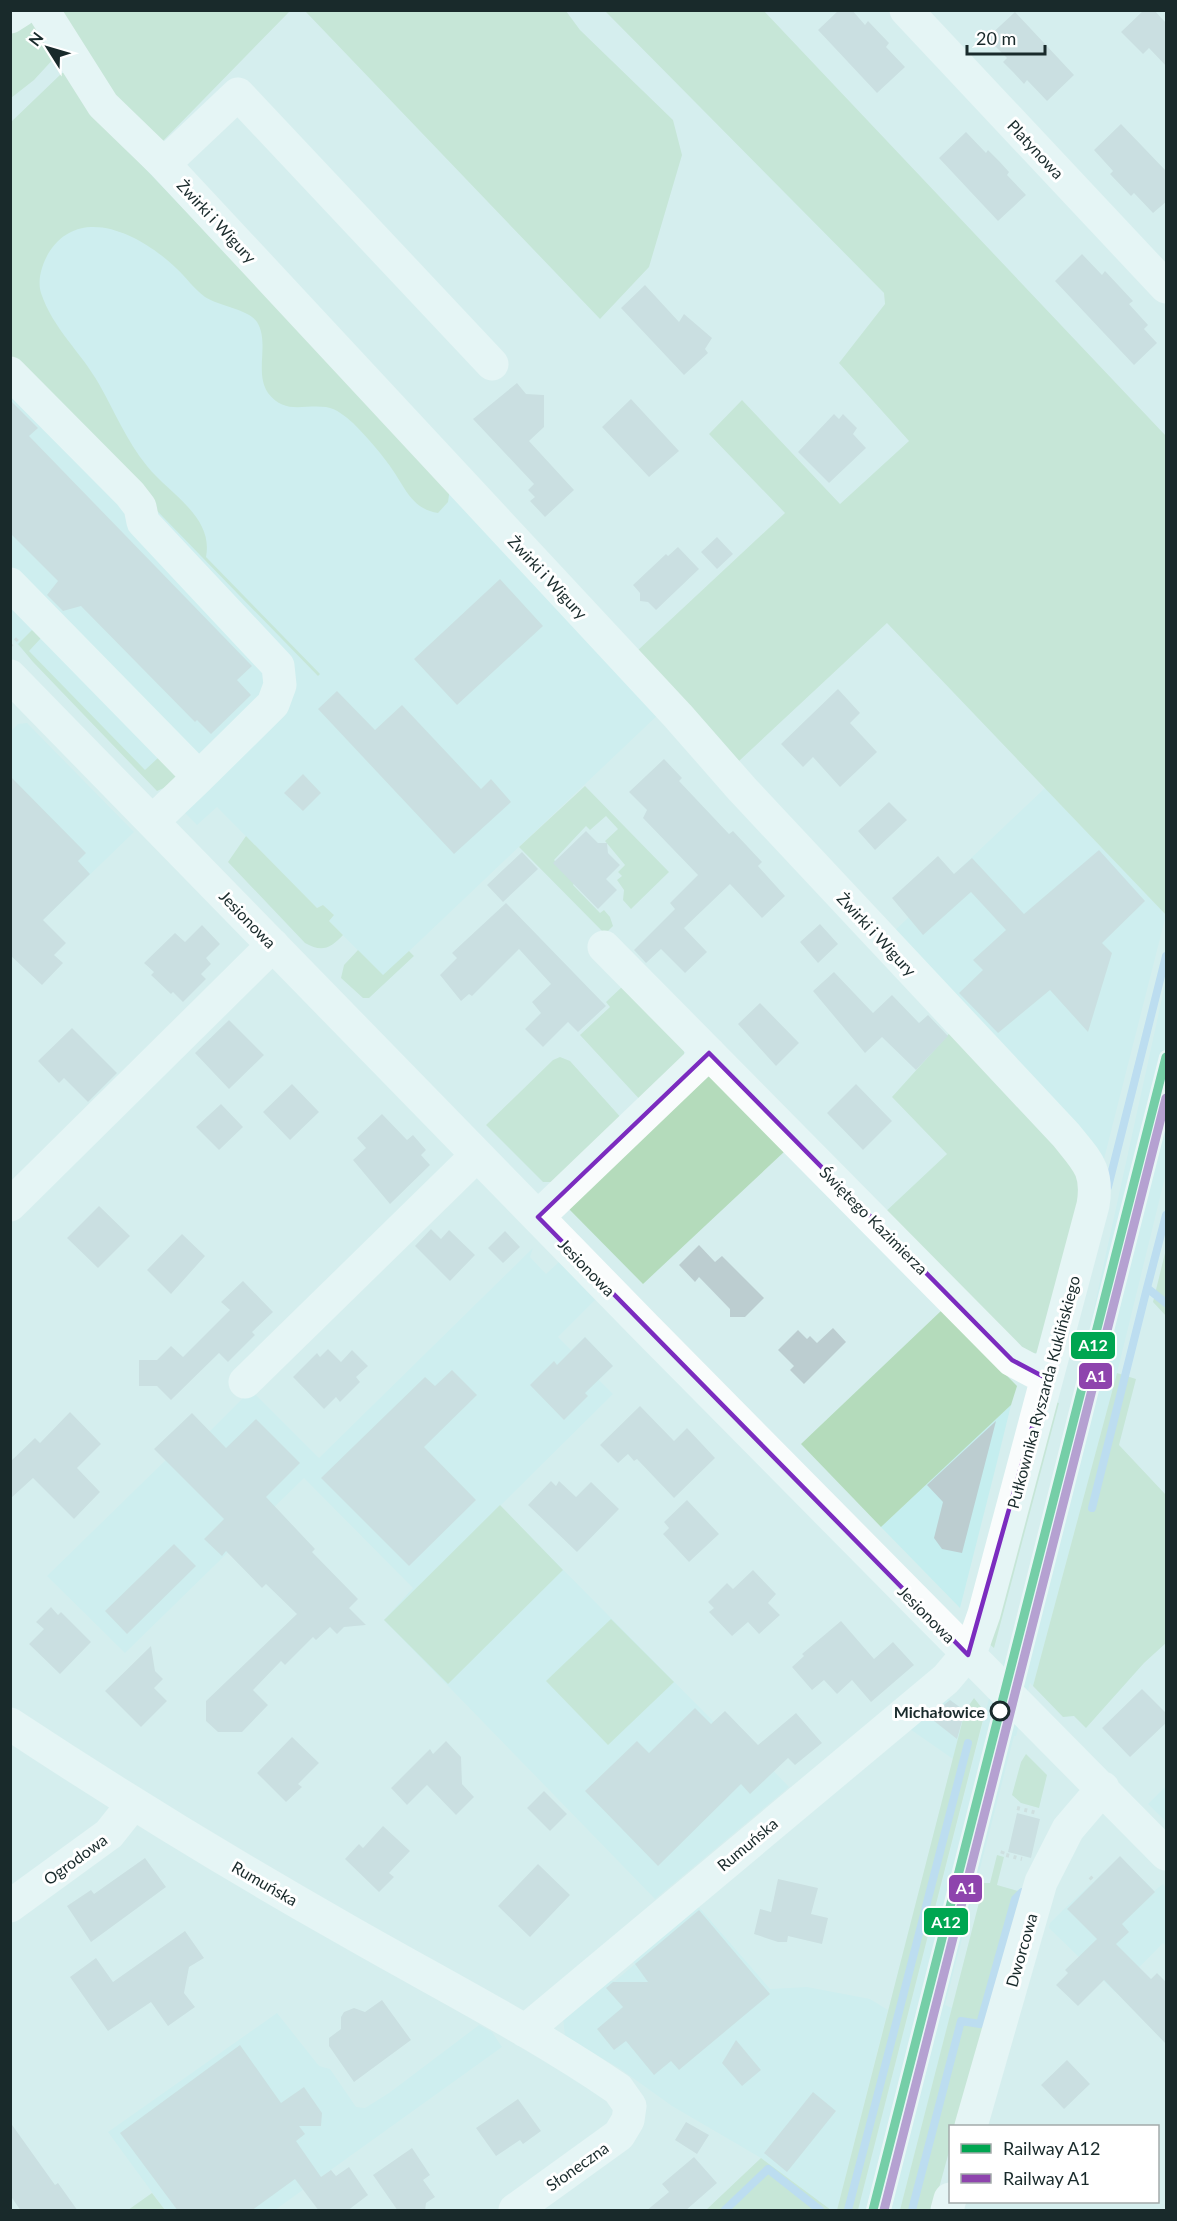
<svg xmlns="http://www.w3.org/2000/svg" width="1177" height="2221" font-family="Lato,sans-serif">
<rect width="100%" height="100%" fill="#d6eeee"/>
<path fill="#c5eeef" d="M94,115l568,596 -279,265 -54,-55 5,-6 -11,-10 -6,3 -100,-101 -20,18 -186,-187v-443z
M27,723l107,109 -91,88 -32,-24v-165l7,-7z
M1045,788l121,127 -62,244 -214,-224z
M1166,980v193l-49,200 -84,313 -3,-3 -14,53h-2l-69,269 7,3 -52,202h-42l140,-547 5,3 1,-6 5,1 66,-266z
M533,1248l-3,9 16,17 13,-12 36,38 -37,37 13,13 14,-13 28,29 -14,14 14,14 -113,112 214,216 -3,2 26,9 52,54 -134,112 -271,-279 29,-32 -109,-110 -179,175 -78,-77 132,-129 8,7 64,-64 68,68z
M1011,1405l-14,57 -37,146 -79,-81z
M944,1695l21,16 -12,48 -46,-32z
M1166,1786v36l-18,-18z
M1103,1873l42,8 9,10 9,-7 3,4v58l-3,-3 -48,49 -66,-64 1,-5 13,-13z
M697,1905l73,84 37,-2 63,12 18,11 -51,200h-6l-70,-52 -89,-52 -53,-38 -54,-31 -2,-20 44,-36h8l20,-17 -3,-4z
M277,2013l42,53 11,3 26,38 9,1 24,-15 90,-68 13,7 10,15 -227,163h-110l-57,-78z"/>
<path fill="#b4dbbb" d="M53,11h237l-130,133 -66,-63z
M305,11h261l14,19 93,90 9,35 -33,112 -49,52z
M605,11h159l402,425v479l-279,-292 -148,138 -102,-110 148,-138 -76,-79 33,-34 98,104 69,-63 -70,-78 46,-59 -1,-11z
M31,18l26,37 -23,25 -23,18v-69z
M62,73h6l26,42 356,373 -2,14 -10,11c-25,-4 -32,-23 -44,-41 -11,-17 -27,-35 -41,-49 -8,-7 -16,-14 -27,-16 -23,-3 -41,8 -58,-14 -14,-21 2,-50 -11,-71 -9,-13 -38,-16 -52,-25 -11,-8 -19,-20 -29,-29 -32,-31 -96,-67 -128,-14 -6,11 -11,26 -7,39 12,36 40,59 58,91 16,28 27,56 48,82 21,27 67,50 59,91l114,117 -2,2 -307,-315v-239z
M32,630l10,7 -13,14 116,119 14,-13 17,19 -8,10 -11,5 -124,-129 -15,-18z
M585,786l84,86 -38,37 -8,-9 1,-10 -7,-10 5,-4 -4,-4 7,-7 -20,-24 13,-12 -12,-13 -16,14 -4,-4 -32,34 22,21 -3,4 27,28 4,-3 6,7 3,9 -8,8 -86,-87z
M246,836l71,72 6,-3 11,10 -5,6 14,14c-12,13 -21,18 -38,8l-77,-81z
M358,950l25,25 26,-24 5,5 -45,42h-6l-22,-20 3,-13z
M624,985l60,62v17l-41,39 -63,-68 30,-28 -4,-5z
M956,1026l116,135 11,32 -44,159 -9,3 -148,-140 65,-61 -55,-57z
M560,1057l10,4 54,60 -65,61h-16l-57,-57 67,-65z
M709,1076l76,75 -142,133 -77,-78z
M1166,1249v67l-13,-14z
M942,1310l75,76 -6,19 -130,122 -80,-83z
M1117,1373l19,6 -17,66 47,50v148l-22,20 -58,65 -12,-12 -11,1 -30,-31z
M1048,1400l11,3 -65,245 -6,-5z
M500,1505l63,65 -115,114 -64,-64z
M611,1619l63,63 -66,63 -62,-64z
M974,1698l11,14 -127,498h-21l128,-499z
M1026,1754l21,21 -8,33 -18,-5 -9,-8 9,-33z
M997,1855l7,2 -7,28 25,7 -65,234h-7v22l-17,62h-33l84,-327h6z
M761,2158l8,6 62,46h-125z
M152,2193l13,17h-37z"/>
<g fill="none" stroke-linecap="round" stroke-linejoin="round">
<path stroke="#9dc7f2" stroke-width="8" d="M1108,1187l58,-231
M1147,1288l19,-73
M1092,1508l55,-220 19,15
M725,2210l43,-41 52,41
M848,2210l120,-467
M912,2210l49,-189 19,3 35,-125 7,-7 7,-1"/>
</g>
<path fill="#bccdd0" d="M839,10h13l13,15 3,-4 21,22 -3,4 19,20 -28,26 -59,-63z
M1144,10h10l13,14v43l-18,-19 -6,6 -22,-22z
M1015,12l59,63 -27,26 -20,-21 -3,4 -11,-12 -10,-10 4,-4 -20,-20z
M1121,124l46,48v29l-14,12 -19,-20 -3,3 -21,-22 3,-3 -19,-21z
M966,132l20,21 2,-3 11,11 10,11 -2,3 19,20 -28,26 -59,-63z
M1082,254l20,21 3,-4 28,30 -4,3 19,21 -4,4 13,14 -23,22 -79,-84z
M645,285l34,37 5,-8 28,24 -7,11 3,4 -24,22 -63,-67z
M517,383l9,11 18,1v32l-15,14 45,49 -29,27 -15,-16 5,-4 -7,-7 6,-6 -61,-65z
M631,399l48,52 -30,26 -47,-50z
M10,400l28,28 -9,8 223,230 -15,14 14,15 -40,39 -14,-14 -2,2 -114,-116 -18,5 -16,-16 11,-14 -48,-48z
M834,414l5,5 4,-5 14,14 -4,6 13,14 -37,35 -31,-31z
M717,537l16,17 -16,15 -16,-17z
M678,547l21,22 -43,41 -8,-8 -8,-1v-8l-7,-8 33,-31 2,2z
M500,579l43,47 -86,79 -43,-46z
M838,689l22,24 -10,10 27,29 -37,35 -27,-30 -10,10 -22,-23z
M337,691l38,39 27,-25 79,84 10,-10 20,23 -57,52 -136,-145z
M664,759l18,19 -3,3 50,53 4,-3 29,31 -4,4 27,30 -23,22 -32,-34 -46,44 23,24 -22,21 -24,-24 -15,14 -12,-13 41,-41 -5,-6 28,-28 -55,-57 4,-8 -18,-18z
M303,774l18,19 -18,18 -19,-18z
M10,776l76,77 -8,8 12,13 -47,46 23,23 -12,12 9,8 -21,22 -32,-30z
M889,802l18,18 -32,30 -17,-19z
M586,831l12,12h9l1,10 12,12 -14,14 11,11 -19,19 -45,-46z
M1099,850l46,51 -43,42 10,10 -24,79 -38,-42 -52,43 -39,-40 24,-23 -10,-10 33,-30 -35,-38 -48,43 -31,-37 46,-42 16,18 18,-16 52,56z
M522,852l16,17 -35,33 -16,-17z
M506,903l100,103 -28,26 -10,-10 -25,25 -18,-18 16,-16 -9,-11 19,-18 -32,-35 -47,47 -3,-2 -8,7 -21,-26 17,-17 -5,-5z
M820,924l18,20 -20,19 -18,-21z
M202,925l18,19 -14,14 5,6 -10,10 5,5 -23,23 -10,-10 -2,2 -20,-19 3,-3 -10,-9 31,-30 10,9z
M834,972l39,41 19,-18 27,28 9,-8 20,21 -32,34 -34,-33 -17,16 -52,-62z
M760,1003l39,40 -23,23 -38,-42z
M229,1020l35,35 -35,34 -34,-36z
M72,1028l45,45 -29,29 -24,-24 -5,5 -21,-22z
M292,1084l27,28 -29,28 -27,-28z
M856,1084l36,37 -29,29 -36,-37z
M221,1104l22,23 -24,23 -23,-23z
M382,1114l25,26 6,-5 13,15 -5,5 9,10 -40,39 -37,-44 13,-12 -9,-10z
M99,1206l31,30 -32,32 -31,-30z
M431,1229l10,10 8,-9 26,25 -25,26 -35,-35z
M505,1231l15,16 -17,16 -15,-15z
M182,1234l23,22 -34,38 -24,-24z
M699,1245l16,17 7,-6 42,42 -19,19h-15v-8l-31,-32 -4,5 -16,-17z
M243,1281l30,31 -21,20 3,3 -27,27 -9,-9 -48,47 -14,-14h-18v-26h18l14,-14 12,11 47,-47 -9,-8z
M833,1328l13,14 -42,42 -14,-14 4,-4 -16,-16 20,-20 9,9 3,-3 7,7z
M585,1337l28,29 -28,27 3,3 -24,24 -34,-35 24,-24 3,4z
M328,1349l13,13 11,-12 16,16 -12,11 4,5 -20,20 -4,-5 -12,12 -31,-32 24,-24 3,4z
M452,1370l25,25 -53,52 52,53 -67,66 -88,-88 104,-101 10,9z
M640,1406l34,35 13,-13 28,30 -41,40 -37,-39 -3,2 -6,-7 -10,9 -18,-18z
M70,1412l31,32 -24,24 23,24 -26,27 -41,-41 -23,21v-37l25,-24 5,5z
M192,1413l34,35 30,-29 44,44 -34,34 49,52 -3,3 46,47 -9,9 17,17 -22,2 -7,7 -7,-7 -14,13 -3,-3 -28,28 -4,-4 -28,29 15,15 -26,27h-24l-12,-11v-20l91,-87 -31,-30 -4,4 -36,-37 -4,5 -18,-17 20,-20 -70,-70z
M996,1421l-34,132 -20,-4 -8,-11 9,-36 -16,-17z
M551,1481l5,5 3,-5 17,16 15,-15 28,27 -42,43 -49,-47z
M687,1500l32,34 -30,28 -26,-28 6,-6 -5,-6z
M174,1544l22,22 -69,68 -22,-23z
M753,1570l23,24 -8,9 12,12 -21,19 -11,-12 -16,14 -23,-24 5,-4 -6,-6 19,-19 6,6z
M51,1607l7,8 3,-3 30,30 -31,32 -31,-30 15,-15 -8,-7z
M841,1621l33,38 19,-17 21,23 -43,37 -19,-22 -15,14 -13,-14 -12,10 -20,-23 12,-11 -2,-2z
M151,1646l4,25 8,8 -9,9 13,13 -26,26 -36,-36z
M1142,1689l25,25v8l-37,35 -28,-29z
M950,1700l15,11 -8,28 -28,-22z
M695,1708l16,16 14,-13 33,34 38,-32 26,30 -27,22 -7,-7 -38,36 -9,-10 -83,82 -73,-75 52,-50 12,12z
M292,1737l27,26 -21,21 4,3 -16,15 -29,-29z
M446,1741l15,16 1,27 12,13 -18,18 -29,-30 -20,20 -16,-17 39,-39 3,5z
M544,1791l23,23 -17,17 -23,-23z
M1017,1813l23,6 -9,39 -23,-6z
M383,1826l27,25 -21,22 5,4 -15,15 -34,-33 14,-15 4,4z
M1120,1856l35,36 -33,32 7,8 -13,12 35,35 6,-6 10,10v62l-63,-65 -26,26 -22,-21 12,-12 -3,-3 32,-31 -30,-30z
M145,1858l21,29 -75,55 -24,-36 24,-16 3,4z
M538,1864l32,31 -40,42 -32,-31z
M778,1879l40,9 -7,26 17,4 -6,26 -34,-8 -1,6h-9l-24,-8 6,-25 11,3z
M699,1910l71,84 -91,76 -8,-9 -17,14 -28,-34 -12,9 -17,-21 26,-22 -17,-19 7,-6h35l-13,-18z
M185,1931l19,27 -15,9 -5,26 11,14 -27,19 -17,-24 -43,29 -38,-54 26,-19 17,24z
M382,2000l29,40 -57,42 -25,-36v-8l12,-9v-12l3,-5 10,-4 11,4z
M736,2040l25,30 -19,16 -20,-23z
M240,2045l41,58 23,-16 18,26 -1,13h-22l6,8 -9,7 25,36 10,-7 5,6 13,-9 19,28 -21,16h-28l-24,-32 -44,32h-73l-58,-78z
M1067,2060l23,24 -26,25 -23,-24z
M813,2092l23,19 -49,61 -23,-19z
M518,2099l23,32 -18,13 -3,-4 -24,16 -20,-28z
M10,2122l45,63 3,-2 20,28h-57l-11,-16z
M686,2122l23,13 -12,19 -22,-14z
M412,2148l18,27 -7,5 12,17 -9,6 -1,8h-27l-25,-36z
M694,2157l23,26 -32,28h-39l23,-19 -7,-8z"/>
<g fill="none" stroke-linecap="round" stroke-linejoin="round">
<path stroke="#c6cece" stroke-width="4" stroke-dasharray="3 4.5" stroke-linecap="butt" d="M10,646l10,-10
M1017,1808l20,5
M1003,1851l-1,3 20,5
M1090,1877l3,3"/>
<path stroke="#f9fcfc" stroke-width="33" d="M43,10l60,95 61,59 84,90 430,462 64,73 324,346c20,25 33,35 27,70l-109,409 -12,34 -26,31 -421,352
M906,10l260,277
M10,17l11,-7
M164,164l74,-70 254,270
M10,373l120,121 10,13 3,15 135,144 2,19 -7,19 -74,73
M10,584l189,193 -46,44
M10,676l635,651 521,527
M604,947l408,413 34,18
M10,1205l263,-260
M538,1217l171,-164
M245,1382l232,-227
M10,1724c109,72 220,140 333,204 92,53 187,101 275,161l12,17 -2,14 -9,15 -104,75
M10,1906l99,-72 23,-29
M971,2126l70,-244 27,-53 35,-41
M947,2210l3,-11"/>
<defs>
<path id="rail-1" d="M873,2210l293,-1153"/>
<path id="rail-2" d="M884,2210l282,-1112"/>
</defs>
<use href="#rail-1" stroke="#fff" stroke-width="14"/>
<use href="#rail-2" stroke="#fff" stroke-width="14"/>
<use href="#rail-1" stroke="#00a651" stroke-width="9"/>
<use href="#rail-2" stroke="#8e44ad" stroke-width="9"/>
</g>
<path d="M0 0H1177V2221H0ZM709,1053l303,307 34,18 -78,277 -430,-438z" fill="#d6eeee" fill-opacity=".55" fill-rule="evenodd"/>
<path fill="none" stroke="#7b2cbf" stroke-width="4.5" stroke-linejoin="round" d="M709,1053l303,307 34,18 -78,277 -430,-438z"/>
<circle fill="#fff" stroke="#192a2b" stroke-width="3" cx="1000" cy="1711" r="9"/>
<g text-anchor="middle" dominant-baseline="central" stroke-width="6" stroke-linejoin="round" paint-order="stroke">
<g font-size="16" fill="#192a2b" stroke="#fff">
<text transform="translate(1036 149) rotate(47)">Platynowa</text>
<text transform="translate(217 221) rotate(47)">Żwirki i Wigury</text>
<text transform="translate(548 577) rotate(47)">Żwirki i Wigury</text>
<text transform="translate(248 919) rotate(46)">Jesionowa</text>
<text transform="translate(877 934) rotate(47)">Żwirki i Wigury</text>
<text transform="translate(874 1220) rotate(45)">Świętego Kazimierza</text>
<text transform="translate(587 1267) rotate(46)">Jesionowa</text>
<text transform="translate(1043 1392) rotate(-75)">Pułkownika Ryszarda Kuklińskiego</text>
<text transform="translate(927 1614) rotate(45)">Jesionowa</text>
<text transform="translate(747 1844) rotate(-40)">Rumuńska</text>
<text transform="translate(75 1859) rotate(-36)">Ogrodowa</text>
<text transform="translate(265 1883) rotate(30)">Rumuńska</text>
<text transform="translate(1021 1950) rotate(-74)">Dworcowa</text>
<text transform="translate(577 2166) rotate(-35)">Słoneczna</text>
</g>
<g font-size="16" font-weight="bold" fill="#192a2b" stroke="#fff" text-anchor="end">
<text x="985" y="1711">Michałowice</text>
</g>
</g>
<g stroke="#fff" stroke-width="2">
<rect x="1070" y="1331" width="46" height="29" rx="6" fill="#00a651"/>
<rect x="1078" y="1362" width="35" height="28" rx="6" fill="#8e44ad"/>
<rect x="948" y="1874" width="35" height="29" rx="6" fill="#8e44ad"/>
<rect x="923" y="1907" width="46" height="29" rx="6" fill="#00a651"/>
</g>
<g font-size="16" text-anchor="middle" font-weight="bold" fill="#fff">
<text x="1093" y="1351">A12</text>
<text x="1096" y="1382">A1</text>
<text x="966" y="1894">A1</text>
<text x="946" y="1928">A12</text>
</g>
<rect width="1177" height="2221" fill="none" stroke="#192a2b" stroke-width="24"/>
<rect x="949" y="2125" width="210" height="78" fill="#ffffff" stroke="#a3aaaa" stroke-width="1.5"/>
<rect x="961" y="2144" width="30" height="9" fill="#00a651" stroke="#a3aaaa" stroke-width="1.5"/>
<text x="1003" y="2155" font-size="18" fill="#192a2b">Railway A12</text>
<rect x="961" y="2174" width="30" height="9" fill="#8e44ad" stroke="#a3aaaa" stroke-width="1.5"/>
<text x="1003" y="2185" font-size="18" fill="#192a2b">Railway A1</text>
<g transform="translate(48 48) rotate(307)" stroke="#ffffff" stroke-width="4.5" paint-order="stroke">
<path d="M0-4.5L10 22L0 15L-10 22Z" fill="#192a2b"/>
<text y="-9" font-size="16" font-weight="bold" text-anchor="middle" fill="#192a2b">N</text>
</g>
<path d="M967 45v9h78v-9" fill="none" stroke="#192a2b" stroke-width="3"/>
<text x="976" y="45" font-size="18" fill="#192a2b" stroke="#ffffff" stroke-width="4.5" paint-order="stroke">20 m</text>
</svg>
